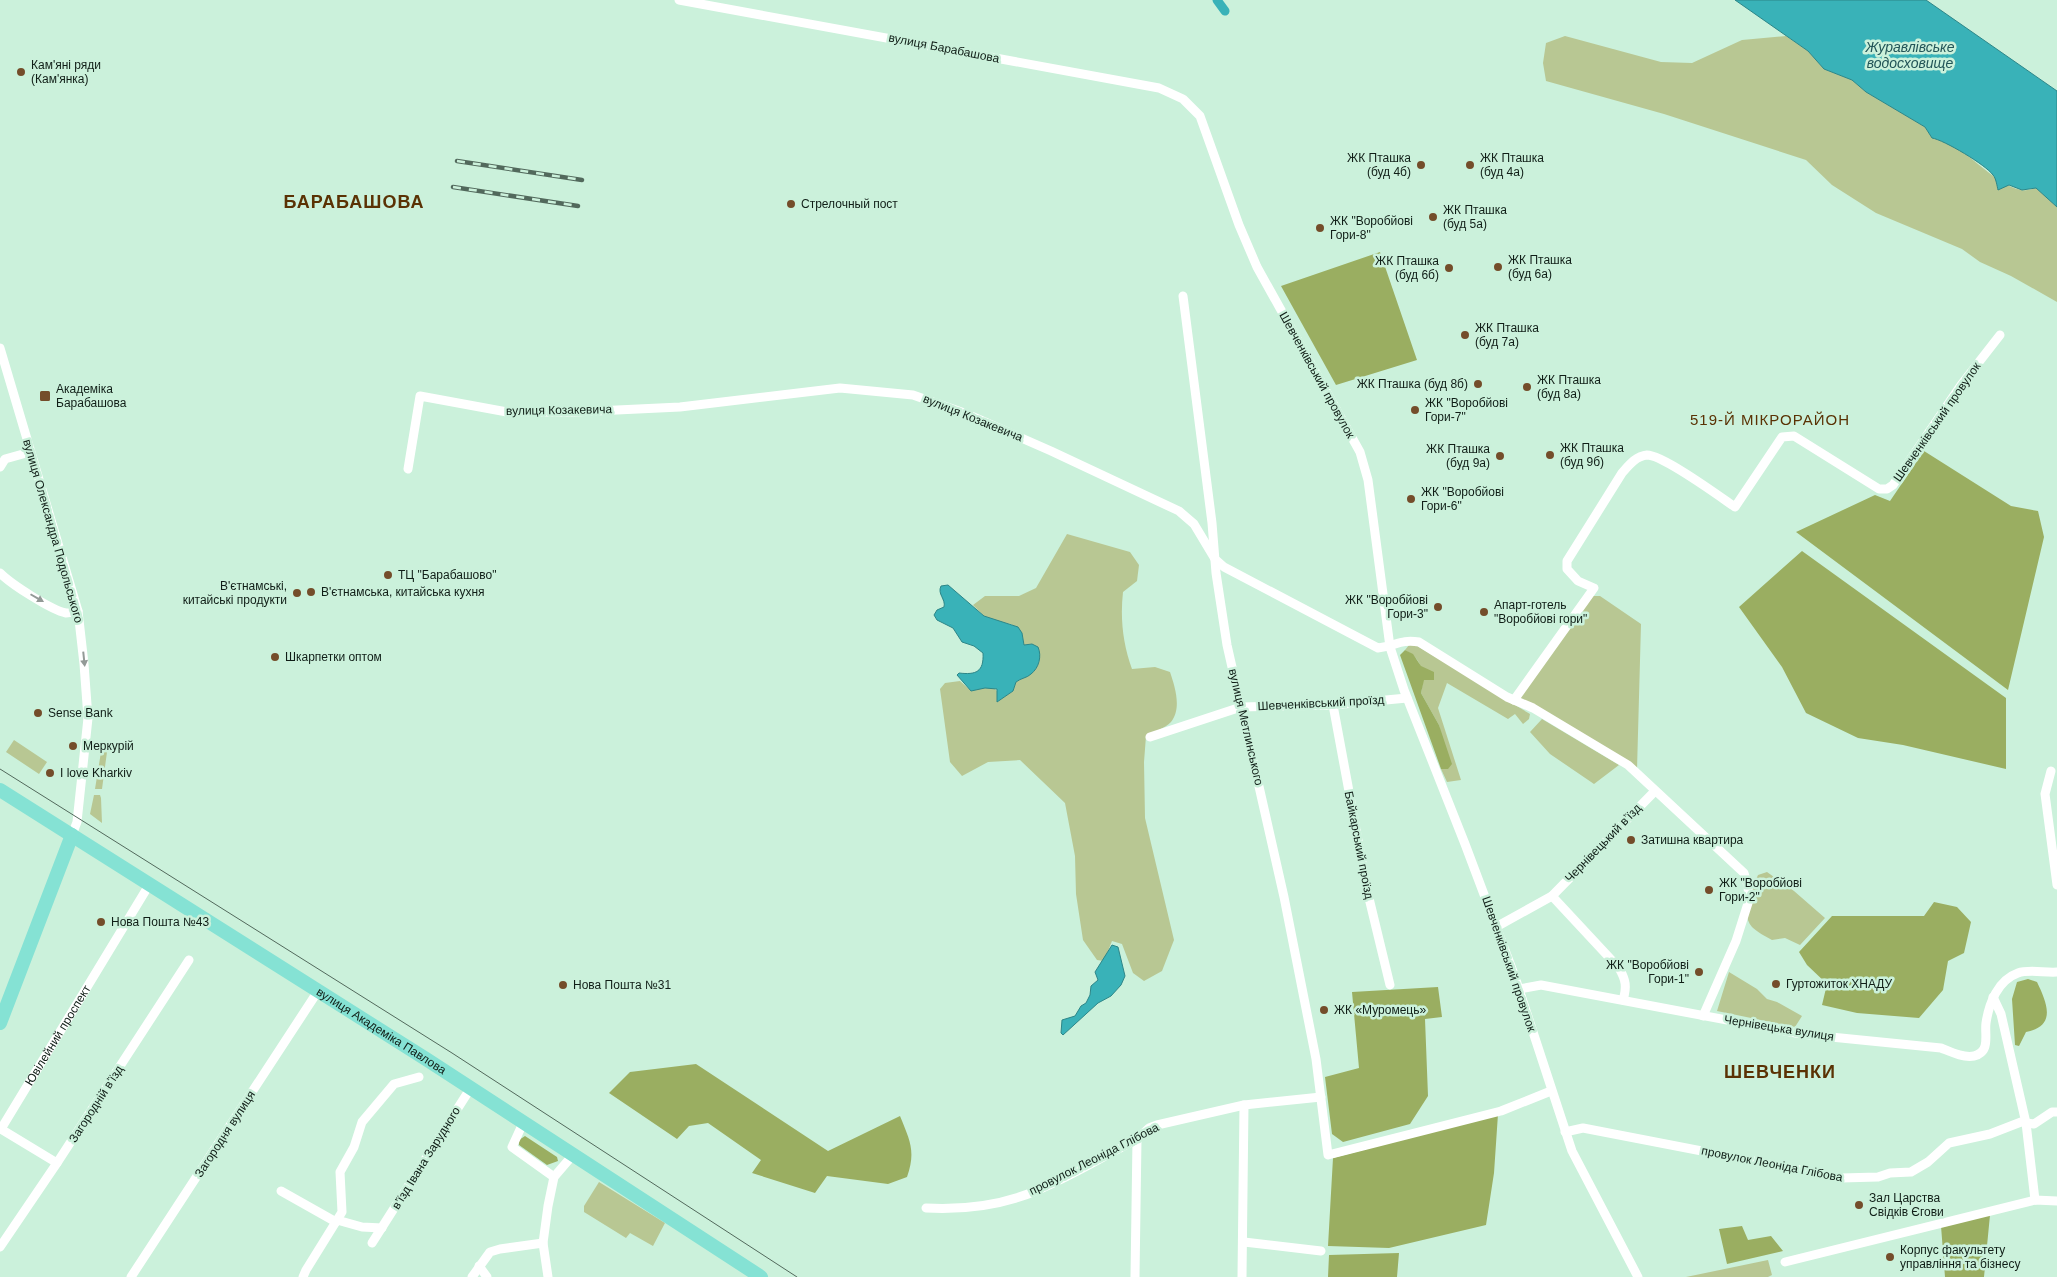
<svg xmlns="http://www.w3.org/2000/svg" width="2057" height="1277" font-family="Arial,sans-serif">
<rect width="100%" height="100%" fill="#cbf1db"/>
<path fill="#b8c793" d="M1565,36l96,26 31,1 50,-23 44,-4 22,15 16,18 28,11 14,12 59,35 7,11c33,5 59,46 89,52 4,1 10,-1 15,-2l21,19v95l-46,-26 -31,-14 -18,-13 -86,-36 -44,-28 -26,-25 -142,-46 -118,-33 -3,-18 3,-20z
M1067,534l63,18 9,13 -2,16 -14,11c-3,27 0,52 9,77l23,-2 15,5c5,15 12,36 1,50 -6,6 -17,10 -25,14l-2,26 1,56 29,122 -12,31 -18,10 -11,-8 -11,-29 -10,-3 -8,20 -7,-1 -14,-20 -7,-46 -1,-38 -10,-53 -45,-43 -32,2 -26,14 -12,-14 -10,-73 5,-6 15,-2 11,10 9,-3 13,-1 5,5 -1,10 16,-11 3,-9 16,-9 7,-11 -7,-18 -8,1 -2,-12 -11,-9 -11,-1 -16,-7 -11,-11 12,-9h34l17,-8z
M1593,596h7l41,28 -4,146 -119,-71z
M1414,644l116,70 -1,5 -6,5 -8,-10 -7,5 -61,-36 -9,25 23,72 -14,2 -6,-13h7l-9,-44 -18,-32c4,-18 2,-34 -16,-43l4,-5z
M1542,719l77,46 -25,19 -44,-30 -20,-22z
M14,740l33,22 -8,12 -33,-22z
M104,750l3,2 -5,37h-7l6,-37z
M94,795h6l1,3 1,25 -12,-9z
M1767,872l27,19 31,27 -25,27 -15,-7 -13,2c-7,-4 -15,-8 -20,-13 -12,-13 0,-39 6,-52z
M1729,972l28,17 10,10 10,3 25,14 -7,11 -78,-16z
M599,1182l66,41 -12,23 -23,-13 -4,5 -42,-26v-6z
M1768,1260l4,15 -4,2h-82z"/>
<path fill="#9aae61" d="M1380,252l37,108 -81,25 -55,-99z
M1924,451l87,55 27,5 6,26 -36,153 -212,-158 79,-37 15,6z
M1802,551l204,147v71l-103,-24 -45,-7 -52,-25 -24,-46 -43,-60z
M1405,650l8,4 8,12 13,6v8h-10l-3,13 18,32 13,39 -4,5h-7l-41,-114z
M1934,902l23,5 14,15 -7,31 -16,8 -5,29 -24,28 -62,-5 -35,-8 5,-21 -20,-19 -8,-13 33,-36h92z
M2028,979l9,3c10,21 20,44 -11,50l-7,14 -4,-1 -3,-46 5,-17z
M1438,987l4,30 -17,2 3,77 -18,28 -67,18 -11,-8 -7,-57 34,-9 -7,-76z
M696,1064l132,87 72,-35c10,25 16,35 7,61l-19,7 -61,-8 -12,17 -63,-20 9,-13 -53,-37 -19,3 -12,13 -68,-46 21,-21z
M1498,1114l-4,59 -8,52 -97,23 -61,-2 5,-88z
M525,1136l32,21 1,4 -11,4 -28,-20v-5z
M1990,1215l-6,62h-39l-4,-51z
M1742,1226l6,14 23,-4 12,15 -56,13 -8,-35z
M1399,1253l-2,24h-69l1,-22z"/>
<path fill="#39b2b8" stroke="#2d8688" d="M1735,0h191l131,91v116l-21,-19 -14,2 -13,-5 -11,5c-1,-4 -2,-12 -5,-15 -7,-10 -49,-35 -61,-37l-7,-11 -59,-35 -14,-12 -28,-11 -16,-18z
M948,585l36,31 34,11 4,6 2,12 8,-1 6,3c4,9 1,21 -7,27 -4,4 -10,4 -15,8l-3,9 -16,11v-13l-12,-1 -14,3 -14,-16 2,-2c17,2 25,-1 24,-20l-9,-7 -12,-4 -9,-14 -16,-8 -3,-5 3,-5 7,-3c2,-8 -7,-13 -3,-21z
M1112,945l6,2 7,29 -4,9 -10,11 -13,7 -35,32 -2,-2 1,-13 13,-4 6,-10 5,-3 4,-8 1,-9 7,-6 -3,-8z"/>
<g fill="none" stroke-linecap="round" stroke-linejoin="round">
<path stroke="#39b2b8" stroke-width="9" d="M1217,0l8,11"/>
<g stroke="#fff" stroke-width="9">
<path d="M679,0l480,88 24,11 17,17 39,109 18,42 103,185 8,28 22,167 14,43 61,154 49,130 58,177 66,126"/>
<path d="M1183,296l29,227 4,50 11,72 57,252 32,162 12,96 173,-44 50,-20"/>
<path d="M0,348l78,263 6,53 4,54 -11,104 -5,13"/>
<path d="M0,467l5,-8 25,-7"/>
<path d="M408,469l12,-73 87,16h68l105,-5 160,-19 73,7 54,19 84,37 128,60 15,13 21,35 9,8 154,81c18,-2 22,-9 41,-6l88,55 26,11 95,57 116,108 4,13 1,14 -13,41 -33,75"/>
<path d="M0,573c11,11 51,37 66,40 4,0 8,-1 12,-2"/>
<path d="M1514,700l80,-112 -16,-7 -11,-12v-8l55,-88c7,-8 14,-17 25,-18 16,0 72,41 88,52l47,-70 12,-1 85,53h8l6,-4 68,-100 39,-50"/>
<path d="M1333,705l35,189 22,91"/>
<path d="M1150,737l91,-30 92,-2 74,-7"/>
<path d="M2051,771l-6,23 12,91"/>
<path d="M1552,896l67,72c7,12 8,19 4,32"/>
<path d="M1496,927l56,-31 103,-105"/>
<path d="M1519,989l22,-4 260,49 140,14c10,4 22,10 33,8 5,-1 10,-5 11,-10 2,-7 0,-16 1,-23 3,-20 12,-43 32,-50 11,-4 27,0 39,-1"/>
<path d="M1993,997l8,17 25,109 9,77"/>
<path d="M523,1123l-11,24 42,30"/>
<path d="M1565,1132l18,-4 258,50 37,-1 12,-4 21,-1 17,-10 21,-19 41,-9 31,-12 13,2 18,-12h5"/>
<path id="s1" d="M57,1163l-56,-34 148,-244"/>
<path d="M281,1191l55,31"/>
<path d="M926,1208c38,2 77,-3 112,-18 34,-14 66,-34 99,-51l12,-11 8,-3 87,-20 77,-8"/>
<path d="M337,1220l25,7 20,1"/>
<path d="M1244,1242l77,9"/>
<path d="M372,1243l98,-154"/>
<path d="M0,1247l57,-84 132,-203"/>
<path d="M1785,1262l250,-62 22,1"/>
<path d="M479,1266l8,11"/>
<path d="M131,1277l187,-286"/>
<path d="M303,1277l3,-7 36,-58 -2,-40 14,-25 8,-25 32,-38 25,-7"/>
<path d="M472,1277l18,-25 10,-3 43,-6"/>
<path d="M548,1277l-5,-34 5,-37 6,-29 18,-21"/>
<path d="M1135,1277l2,-138"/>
<path d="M1242,1277l2,-172"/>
</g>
<g stroke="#85e2d4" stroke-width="14">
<path id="s2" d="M0,790l426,269 335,218"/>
<path d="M0,1023l72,-188"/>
</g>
<path stroke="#52695c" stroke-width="1" d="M0,769l452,284 345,224"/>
<defs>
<path id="rail" d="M457,161l125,19
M453,187l125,19"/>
</defs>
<use href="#rail" stroke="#52695c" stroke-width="4.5"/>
<use href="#rail" stroke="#cbf1db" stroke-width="2.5" stroke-dasharray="8" stroke-linecap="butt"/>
</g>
<defs><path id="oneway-solid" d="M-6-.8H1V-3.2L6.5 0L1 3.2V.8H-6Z" transform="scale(1.25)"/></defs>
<g fill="#939a97">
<use href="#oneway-solid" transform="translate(37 598) rotate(30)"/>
<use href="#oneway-solid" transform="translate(84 659) rotate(84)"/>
</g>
<g fill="#744d2a" stroke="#cbf1db" stroke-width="2">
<circle cx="21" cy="72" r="5"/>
<circle cx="1421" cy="165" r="5"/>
<circle cx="1470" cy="165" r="5"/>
<circle cx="791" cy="204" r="5"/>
<circle cx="1433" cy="217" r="5"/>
<circle cx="1320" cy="228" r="5"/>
<circle cx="1498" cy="267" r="5"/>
<circle cx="1449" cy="268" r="5"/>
<circle cx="1465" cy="335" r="5"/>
<circle cx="1478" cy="384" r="5"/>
<circle cx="1527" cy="387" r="5"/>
<rect x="39" y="390" width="12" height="12" rx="2.5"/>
<circle cx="1415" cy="410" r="5"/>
<circle cx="1550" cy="455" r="5"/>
<circle cx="1500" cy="456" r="5"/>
<circle cx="1411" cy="499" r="5"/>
<circle cx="388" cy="575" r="5"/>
<circle cx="311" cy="592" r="5"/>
<circle cx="297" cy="593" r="5"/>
<circle cx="1438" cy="607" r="5"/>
<circle cx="1484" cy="612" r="5"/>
<circle cx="275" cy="657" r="5"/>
<circle cx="38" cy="713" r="5"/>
<circle cx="73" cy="746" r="5"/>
<circle cx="50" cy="773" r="5"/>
<circle cx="1631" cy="840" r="5"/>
<circle cx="1709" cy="890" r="5"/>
<circle cx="101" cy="922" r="5"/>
<circle cx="1699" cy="972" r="5"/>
<circle cx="1776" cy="984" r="5"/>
<circle cx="563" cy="985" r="5"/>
<circle cx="1324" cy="1010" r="5"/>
<circle cx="1859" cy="1205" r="5"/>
<circle cx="1890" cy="1257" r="5"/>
</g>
<g text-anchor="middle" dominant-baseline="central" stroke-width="5" stroke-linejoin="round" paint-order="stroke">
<g font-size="12" fill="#101e17" stroke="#cbf1db">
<text transform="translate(944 48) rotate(11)">вулиця Барабашова</text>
<text transform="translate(1317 375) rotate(61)">Шевченківський провулок</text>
<text transform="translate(559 410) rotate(-1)">вулиця Козакевича</text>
<text transform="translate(973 418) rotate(22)">вулиця Козакевича</text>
<text transform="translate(1937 422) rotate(-55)">Шевченківський провулок</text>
<text transform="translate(53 531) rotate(74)">вулиця Олександра Подольського</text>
<text transform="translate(1321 703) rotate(-3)">Шевченківський проїзд</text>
<text transform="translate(1246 727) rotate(77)">вулиця Метлинського</text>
<text transform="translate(1603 843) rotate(-46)">Чернівецький вʼїзд</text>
<text transform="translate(1359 845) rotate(79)">Байкарський проїзд</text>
<text transform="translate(1509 964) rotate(71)">Шевченківський провулок</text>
<text transform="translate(1779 1028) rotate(9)">Чернівецька вулиця</text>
<text stroke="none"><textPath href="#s2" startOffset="451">вулиця Академіка Павлова</textPath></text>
<text stroke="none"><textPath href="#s1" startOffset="175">Ювілейний проспект</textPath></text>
<text transform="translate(96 1104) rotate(-57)">Загородній вʼїзд</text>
<text transform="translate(225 1134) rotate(-57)">Загородня вулиця</text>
<text transform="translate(426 1158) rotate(-58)">в’їзд Івана Зарудного</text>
<text transform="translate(1094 1159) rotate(-27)">провулок Леоніда Глібова</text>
<text transform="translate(1772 1164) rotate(11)">провулок Леоніда Глібова</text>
</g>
<g font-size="12" fill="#101e17" stroke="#cbf1db" text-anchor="start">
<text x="31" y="65">Кам'яні ряди<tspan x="31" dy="14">(Кам'янка)</tspan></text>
<text x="1411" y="158" text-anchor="end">ЖК Пташка<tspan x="1411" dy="14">(буд 4б)</tspan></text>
<text x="1480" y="158">ЖК Пташка<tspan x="1480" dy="14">(буд 4а)</tspan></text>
<text x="801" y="204">Стрелочный пост</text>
<text x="1443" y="210">ЖК Пташка<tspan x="1443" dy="14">(буд 5а)</tspan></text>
<text x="1330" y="221">ЖК "Воробйові<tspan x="1330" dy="14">Гори-8"</tspan></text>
<text x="1508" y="260">ЖК Пташка<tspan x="1508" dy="14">(буд 6а)</tspan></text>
<text x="1439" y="261" text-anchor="end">ЖК Пташка<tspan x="1439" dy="14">(буд 6б)</tspan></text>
<text x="1475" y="328">ЖК Пташка<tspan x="1475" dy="14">(буд 7а)</tspan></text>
<text x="1537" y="380">ЖК Пташка<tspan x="1537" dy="14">(буд 8а)</tspan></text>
<text x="1468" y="384" text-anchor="end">ЖК Пташка (буд 8б)</text>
<text x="56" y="389">Академіка<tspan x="56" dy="14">Барабашова</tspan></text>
<text x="1425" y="403">ЖК "Воробйові<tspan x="1425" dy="14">Гори-7"</tspan></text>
<text x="1560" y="448">ЖК Пташка<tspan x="1560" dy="14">(буд 9б)</tspan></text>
<text x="1490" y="449" text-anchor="end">ЖК Пташка<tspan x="1490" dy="14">(буд 9а)</tspan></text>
<text x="1421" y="492">ЖК "Воробйові<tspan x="1421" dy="14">Гори-6"</tspan></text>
<text x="398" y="575">ТЦ "Барабашово"</text>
<text x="287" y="586" text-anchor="end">В'єтнамські,<tspan x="287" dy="14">китайські продукти</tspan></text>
<text x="321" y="592">В'єтнамська, китайська кухня</text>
<text x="1428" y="600" text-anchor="end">ЖК "Воробйові<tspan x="1428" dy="14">Гори-3"</tspan></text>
<text x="1494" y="605">Апарт-готель<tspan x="1494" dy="14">"Воробйові гори"</tspan></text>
<text x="285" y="657">Шкарпетки оптом</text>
<text x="48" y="713">Sense Bank</text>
<text x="83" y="746">Меркурій</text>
<text x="60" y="773">I love Kharkiv</text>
<text x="1641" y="840">Затишна квартира</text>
<text x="1719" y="883">ЖК "Воробйові<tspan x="1719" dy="14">Гори-2"</tspan></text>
<text x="111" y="922">Нова Пошта №43</text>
<text x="1689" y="965" text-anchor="end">ЖК "Воробйові<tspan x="1689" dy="14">Гори-1"</tspan></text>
<text x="1786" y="984">Гуртожиток ХНАДУ</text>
<text x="573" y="985">Нова Пошта №31</text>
<text x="1334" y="1010">ЖК «Муромець»</text>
<text x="1869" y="1198">Зал Царства<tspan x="1869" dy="14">Свідків Єгови</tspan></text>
<text x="1900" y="1250">Корпус факультету<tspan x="1900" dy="14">управління та бізнесу</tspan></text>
</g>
<g font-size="14" font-style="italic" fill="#225457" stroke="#cbf1db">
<text x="1910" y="47">Журавлівське<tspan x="1910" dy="16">водосховище</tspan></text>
</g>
<g font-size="15" letter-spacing="1" fill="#5a3204" stroke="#cbf1db">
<text x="1770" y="419">519-Й МІКРОРАЙОН</text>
</g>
<g font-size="18" font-weight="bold" letter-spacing="1" fill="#5a3204" stroke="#cbf1db">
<text x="354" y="202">БАРАБАШОВА</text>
<text x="1780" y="1072">ШЕВЧЕНКИ</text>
</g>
</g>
</svg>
